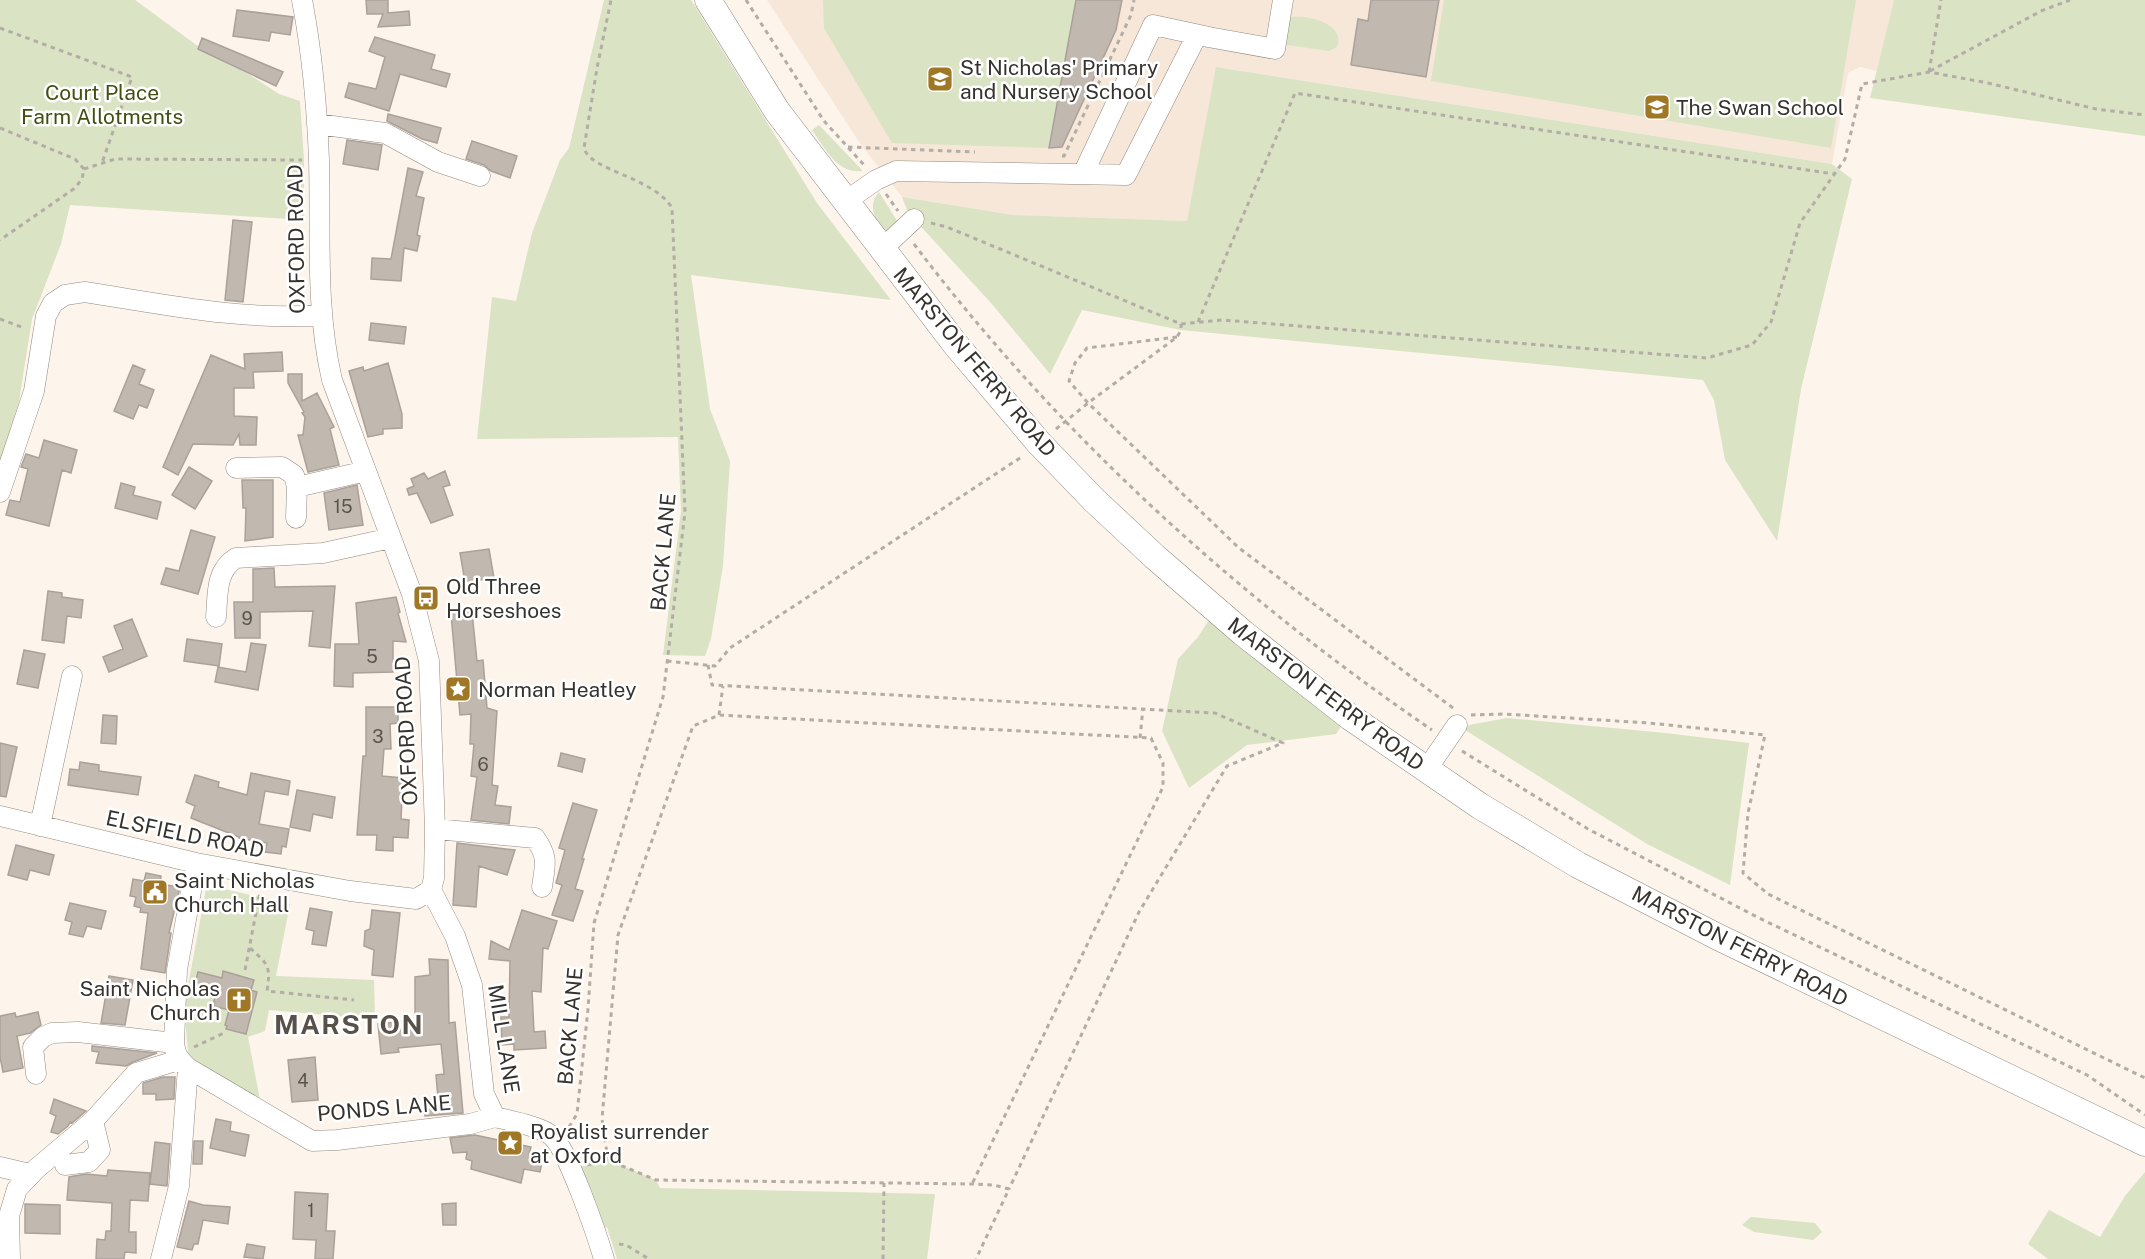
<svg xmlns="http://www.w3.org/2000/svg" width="2145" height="1259" font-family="'Public Sans',sans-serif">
<rect width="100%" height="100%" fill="#fdf4eb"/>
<path fill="#f6e7d9" d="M767,0h1127l-17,71 -17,-4 -12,6 -16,91 -615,-97 -30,154 -174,-6 -111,-18 -43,-55z"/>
<path fill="#dae3c4" d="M0,0h135l71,52 38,19 35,23 21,7 4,59v60l-234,-15 -9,39 -29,75 -13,82 -19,61z
M604,0h87l126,203 74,97 -200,-25 19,134 20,52 -7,105 -12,73 -6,17 -42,-1 18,-144 -3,-74 -201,2 15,-142 24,4 16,-68 28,-73 9,-12z
M823,0h253l-27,148 -157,-5 -68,-115z
M1444,0h412l-25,148 -400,-67z
M1894,0h251v136l-275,-38z
M1292,17c17,-2 54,7 45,30l-8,4 -42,-6 -2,-3 4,-23z
M1216,67l616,97 20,15 -51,210 -24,152 -52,-81 -11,-60 -11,-20 -522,-50 -99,-20 -32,64 -59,-71 -77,-84 -7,-9 -5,-13 111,18 174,6z
M819,125l43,45v1c-25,3 -37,-23 -50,-41z
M879,192l20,32 -11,9h-5c-8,-13 -16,-28 -4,-41z
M1211,617l132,106 -7,11 -89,11 -58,43 -27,-57 16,-72 20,-22z
M1507,718l158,15 84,10 -19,142 -83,-41 -182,-114 4,-5z
M211,886l79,18 -14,72 98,4 1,39 -106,-9 -4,21 -17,6 13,68 -72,-45 -3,-31 -1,-27 21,-113z
M608,1160l48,20 4,8 275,6 -8,65h-310l-10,-32 -11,7 -25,-65z
M2145,1172v87h-97l-20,-15 21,-34 51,27 25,-41z
M1751,1217l64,6 7,9 -9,8 -59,-8 -12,-7z"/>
<path fill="#c1b8b0" stroke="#aba19a" stroke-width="1.5" d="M366,0h22v13l21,-2 1,14 -32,2 5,-13h-16z
M1076,0h46l-6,30 -54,117 -13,1z
M1371,0h68l-13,77 -75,-12 7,-46 10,2z
M237,10l56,7 -3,18 -19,-3 -2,9 -36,-5z
M375,37l60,18 -4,14 19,5 -4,13 -46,-13 -11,37 -44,-14 4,-14 27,6 9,-32 -16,-6z
M202,38l81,34 -7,14 -78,-37z
M388,114l53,14 -4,15 -15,-4 -35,-18z
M347,140l35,5 -4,25 -35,-6z
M472,141l45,15 -7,22 -19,-7 -7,-6 -18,-6z
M408,168l15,4 -7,24 8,2 -7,37 3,1 -3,15 -13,-3 -3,33 -30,-2 1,-21 19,1z
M233,220l19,2 -9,80 -18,-2z
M371,323l35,4 -2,17 -35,-4z
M282,352l1,19 -30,1 1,16h-20v28l23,1 -1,28h-16l-1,-11 -6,11 -40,-1 -15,31 -15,-8 48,-112 34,14 -1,-15z
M388,363l14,51v14l-19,1v5l-15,3 -19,-66 14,-4 1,4z
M133,365l12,5 -6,14 15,6 -7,18 -8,-3 -6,14 -19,-8z
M288,374h14v27l15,-8 17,34 -4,2 9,36 -31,7 -10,-37h5l2,-18 -3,-4 2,-1 -16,-29z
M44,440l33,10 -6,23 -9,-3 -13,56 -43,-11 4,-15 10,2 8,-33 -7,-2 5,-13 13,4z
M189,467l23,14 -17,28 -23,-14z
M445,471l5,14 -7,2 10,28 -22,8 -14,-30 -8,2 -2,-6 7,-3 -3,-7 13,-6 4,6z
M242,480h31v57l-28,4 1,-33h-3z
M121,483l14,4 -2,8 28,7 -4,17 -42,-11z
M357,485l6,40 -34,5 -5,-37z
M191,530l24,7 -17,57 -37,-10 5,-16 13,3z
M489,549l5,29 -29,4 -5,-29z
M274,568l1,19 60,-1 -5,62 -21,-2 4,-35 -53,1v26h-25l-1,-36h19v-33z
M48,591l14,2v4l21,3 -2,18 -14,-2 -3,27 -22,-3z
M396,597l4,15 -2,1 8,29 -13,-1v31l-40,1v14l-19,-1 1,-42h24l-3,-41z
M472,612l5,49 6,-1 4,48 10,3 -5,74 6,1 -3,19 16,2 -2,17 -38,-4 6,-43 -6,-1 3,-32h-4l1,-30 -11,1 -9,-101z
M132,619l15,37 -38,16 -6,-15 20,-8 -9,-23z
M187,639l35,5 -3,22 -35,-5z
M251,643l15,2 -8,45 -43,-8 3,-15 28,5z
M24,650l21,4 -7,34 -21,-4z
M366,707h32v16l-8,1 1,25h-7l-2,27 21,2 -2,41 8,1 -1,18 -15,-1v14l-17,-1 1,-15h-20l6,-79h3z
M103,715l14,1 -1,28 -15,-1z
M0,743l17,4 -11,50 -6,-1z
M561,753l24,6 -3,13 -24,-6z
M80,762l19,3v6l42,6 -3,18 -70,-10 2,-16 9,1z
M251,773l39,8 -2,14 -23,-4 -6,33 30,5 -3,18 -4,-1 -1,8 -16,-2 2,-9 -28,-5v-1l-48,-19 4,-12 -9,-4 9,-27 24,7 -1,5 29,8z
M297,790l38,7 -3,21 -19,-4 -3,17 -20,-4z
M573,803l24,7 -15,49h2l-9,30 8,2 -10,30 -21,-6 10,-30 -6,-2 9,-33 -6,-2z
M457,843l58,7 -8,25 -28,-9 -3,41 -23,-2z
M16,845l38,10 -5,20 -19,-5 -3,10 -19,-5z
M146,873l15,3 -1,8 20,3 -11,46h2l-6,40 -24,-4 7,-56 -8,-1 1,-4 -7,-2 2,-9 -6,-1 3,-17 11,2z
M70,903l36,8 -5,18 -14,-3 -4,11 -14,-3 3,-12 -7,-2z
M310,908l22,4 -6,34 -14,-2 2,-13 -8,-2z
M372,910l28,3 -7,64 -21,-2 2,-25 -10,-4 1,-15 5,-2z
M522,910l35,11 -9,28 -5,-1 -2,44 -9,-1 2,41 11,-1 1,17 -32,2v-6l-12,1 -1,-28h8l1,-56 -21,-2 2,-18 18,9z
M429,959l19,1 1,63 6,-1 8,91 -38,3 -2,-15 15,-2 -2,-24 8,-1 -3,-30 -43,4 1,4 -18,2 -3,-30 37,-4v-43l15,-2z
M223,971l31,9 -3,10 6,2 -11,42 -20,-5 1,-3 -2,-1 4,-15 -16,-4 2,-9 -22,-6 5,-19 24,6z
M109,976l24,4 -8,45 -24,-2z
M38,1012l3,13 -11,8 -13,3 6,32 -20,4 -3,-15v-41l15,-3 1,4z
M92,1046l65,7 -24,9 -7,4 -30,-3 3,-11 -7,-1z
M315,1057l3,43 -26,2 -4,-42z
M163,1077h12l-1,22 -18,1v-6h-13v-11z
M54,1099l32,12 -14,12 -2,-1 -2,4 -10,8 -7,-2 5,-16 -6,-3z
M216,1119l15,3 -1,9 19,4 -4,21 -35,-8z
M475,1135l56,12 -2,7 14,3 -3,15 -16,-3 -3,14 -50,-14 1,-8 -6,-2 1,-7 -14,1 -3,-15z
M194,1141h9l-1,23h-9z
M155,1142l15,2 -3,42 -17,-2z
M108,1170l42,3 -2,28 -18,-1 -1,32h7v21l-11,-1 -1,7h-28l1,-20 8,1 1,-9h5l1,-28 -45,-3 2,-23 17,-3 21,2z
M295,1192l33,2 -2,37h9l-2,28h-18l1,-19 -23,-1z
M189,1201l14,4 27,2 -2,17 -25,-4 -5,24h-4l-2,6 -15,-3z
M456,1203v22h-13l-1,-21z
M25,1204l35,1v29l-35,-1z
M247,1244l18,3 -2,12 -19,-2z"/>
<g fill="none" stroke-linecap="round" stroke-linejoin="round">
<defs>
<path id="minor" d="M302,0c10,52 15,107 17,160 2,75 -4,146 13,220l80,214 17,67 6,168 -1,49 -3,12
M317,124l68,9 53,29 42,14
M1083,174l70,-149 56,12
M846,201l30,-21 20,-9 230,4 71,-140 78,14 8,-49
M882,249l32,-30
M236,468l46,-1 12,8 3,12 -1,31
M297,487l69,-16
M0,492l34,-101 12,-75 7,-13 12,-8 20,-3c78,12 157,29 236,23
M216,617c2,-22 -1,-46 20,-59l87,-5 68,-15
M1427,769l30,-44
M0,816l196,47 154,28 66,8 15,-9
M40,826l32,-150
M435,829l100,9c14,20 10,26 7,49
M196,863l-19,107 -3,73c2,13 5,17 14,25l124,73 25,-1 133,-16 25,-7
M431,890l24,46 17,49 12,109 11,23c16,4 45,9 57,19 16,14 45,99 52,123
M36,1074l-3,-27 10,-10 9,-4 26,-1 96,11
M65,1165l24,-3 11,-12 -7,-29
M0,1167l30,7
M10,1259l-1,-43 8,-27 19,-20 57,-48 43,-48 43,-13
M161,1259l18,-73 9,-118"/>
<path id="major" d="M708,0l69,111 179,234 83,98 55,57 61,57 88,76 107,84 130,89 98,59 140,72 427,206"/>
</defs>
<use href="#minor" stroke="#928a82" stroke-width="21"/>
<use href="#major" stroke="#928a82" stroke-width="27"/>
<path stroke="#b3ada6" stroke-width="3" stroke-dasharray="4.5 4.5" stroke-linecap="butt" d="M746,0l78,121 40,44
M0,28l132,49 -30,86
M1930,71l111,-60 29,-11
M1929,72l12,-72
M0,128l75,31 9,10 -2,10 -7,9 -75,52
M848,147l127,5
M1062,156h2l67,-141 3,-15
M84,169l31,-10 187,1
M886,194l12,17
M931,223l16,4 234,97 41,-4 485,38 45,-13 19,-23 29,-99 45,-64 17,-75 67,-12 59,11 108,26 49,6
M914,244c143,189 323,353 518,486
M0,319l24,9
M1198,322l97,-229 539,81
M1177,337l-90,11 -12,15 -6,18 19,22 151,145 214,160
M1056,429l32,-26 89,-66 4,-7v-6
M667,661l48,5 15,-18 293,-192
M708,665l4,20 503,28 68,30 -56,23 -88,146 -130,277
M719,715l4,-29
M1471,715l33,-1 145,9 116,12 -17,78 -5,60 25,21 377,184
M1140,738l3,-30
M1462,751l126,78 171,89 328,157 58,40
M250,948c18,16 21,18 17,43l87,9
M245,970l15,-78
M194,1047l30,-14
M569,1127l8,-13 11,-105 6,-86 69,-226 22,-185 -13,-304c-18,-31 -82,-37 -88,-60l13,-80 14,-68
M608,1160l-6,-41 16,-184 75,-209 26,-11 432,23 12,25v24l-191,397
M587,1165l21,-5 48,20 316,4 22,1 15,4 -33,70
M619,1244l7,1 23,14
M883,1259l1,-76"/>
<use href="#minor" stroke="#fff" stroke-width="20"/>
<use href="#major" stroke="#fff" stroke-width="26"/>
</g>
<defs>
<symbol id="school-square" viewBox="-11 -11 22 22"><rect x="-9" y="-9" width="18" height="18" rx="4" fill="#9f7725" stroke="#fff"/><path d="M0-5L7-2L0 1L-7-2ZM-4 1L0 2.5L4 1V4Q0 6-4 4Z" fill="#fff"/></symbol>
<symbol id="bus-square" viewBox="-11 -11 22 22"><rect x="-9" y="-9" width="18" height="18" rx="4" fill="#9f7725" stroke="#fff"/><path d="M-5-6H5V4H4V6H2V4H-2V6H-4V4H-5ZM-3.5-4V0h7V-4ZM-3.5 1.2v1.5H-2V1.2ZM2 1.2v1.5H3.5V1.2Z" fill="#fff"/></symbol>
<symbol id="sight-square" viewBox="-11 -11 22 22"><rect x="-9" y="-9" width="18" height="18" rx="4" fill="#9f7725" stroke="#fff"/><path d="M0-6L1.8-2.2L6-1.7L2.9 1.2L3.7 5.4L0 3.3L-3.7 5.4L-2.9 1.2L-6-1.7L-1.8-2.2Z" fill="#fff"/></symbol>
<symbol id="civic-square" viewBox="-11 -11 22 22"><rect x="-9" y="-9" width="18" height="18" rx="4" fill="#9f7725" stroke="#fff"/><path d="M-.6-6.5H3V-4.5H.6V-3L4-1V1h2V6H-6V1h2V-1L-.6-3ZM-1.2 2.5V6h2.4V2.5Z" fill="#fff"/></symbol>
<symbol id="church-square" viewBox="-11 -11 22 22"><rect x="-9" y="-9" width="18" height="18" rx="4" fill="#9f7725" stroke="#fff"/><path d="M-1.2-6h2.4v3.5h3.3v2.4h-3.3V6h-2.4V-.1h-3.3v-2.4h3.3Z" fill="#fff"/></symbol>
</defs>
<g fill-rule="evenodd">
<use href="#school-square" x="925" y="64" width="30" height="30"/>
<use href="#school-square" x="1642" y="92" width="30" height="30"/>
<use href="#bus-square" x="411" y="583" width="30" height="30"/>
<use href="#sight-square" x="443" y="674" width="30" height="30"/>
<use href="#civic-square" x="140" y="877" width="30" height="30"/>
<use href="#church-square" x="224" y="985" width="30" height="30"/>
<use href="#sight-square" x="495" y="1128" width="30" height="30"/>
</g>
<g text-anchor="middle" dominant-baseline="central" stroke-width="5" stroke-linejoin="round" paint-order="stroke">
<g font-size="18" fill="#59544f">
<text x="343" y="506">15</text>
<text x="247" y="618">9</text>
<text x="372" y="656">5</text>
<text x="378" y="736">3</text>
<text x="483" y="764">6</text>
<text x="303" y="1080">4</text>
<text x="311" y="1210">1</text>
</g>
<g font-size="21" fill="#36332f" stroke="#fff" text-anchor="start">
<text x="960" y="67">St Nicholas' Primary<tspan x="960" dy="24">and Nursery School</tspan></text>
<text x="1676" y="107">The Swan School</text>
<text x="446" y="586">Old Three<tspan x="446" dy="24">Horseshoes</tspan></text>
<text x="478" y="689">Norman Heatley</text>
<text x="174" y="880">Saint Nicholas<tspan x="174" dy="24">Church Hall</tspan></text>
<text x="220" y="988" text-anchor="end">Saint Nicholas<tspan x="220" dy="24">Church</tspan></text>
<text x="530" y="1131">Royalist surrender<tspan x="530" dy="24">at Oxford</tspan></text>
</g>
<g font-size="21" fill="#434f11" stroke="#fff">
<text x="102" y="92">Court Place<tspan x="102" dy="24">Farm Allotments</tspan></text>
</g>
<g font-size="21" fill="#36332f" stroke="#fff">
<text transform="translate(296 239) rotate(-91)">OXFORD ROAD</text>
<text transform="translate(975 362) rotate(50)">MARSTON FERRY ROAD</text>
<text transform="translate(663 552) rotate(-85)">BACK LANE</text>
<text transform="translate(1326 694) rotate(37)">MARSTON FERRY ROAD</text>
<text transform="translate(406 731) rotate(-93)">OXFORD ROAD</text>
<text transform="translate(185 834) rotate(12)">ELSFIELD ROAD</text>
<text transform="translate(1740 946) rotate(27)">MARSTON FERRY ROAD</text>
<text transform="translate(570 1026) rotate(-85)">BACK LANE</text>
<text transform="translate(504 1039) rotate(81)">MILL LANE</text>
<text transform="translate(384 1108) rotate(-5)">PONDS LANE</text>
</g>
<g font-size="27" font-weight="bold" letter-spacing="1.5" fill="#585149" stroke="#fff">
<text x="349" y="1024">MARSTON</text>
</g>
</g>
</svg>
